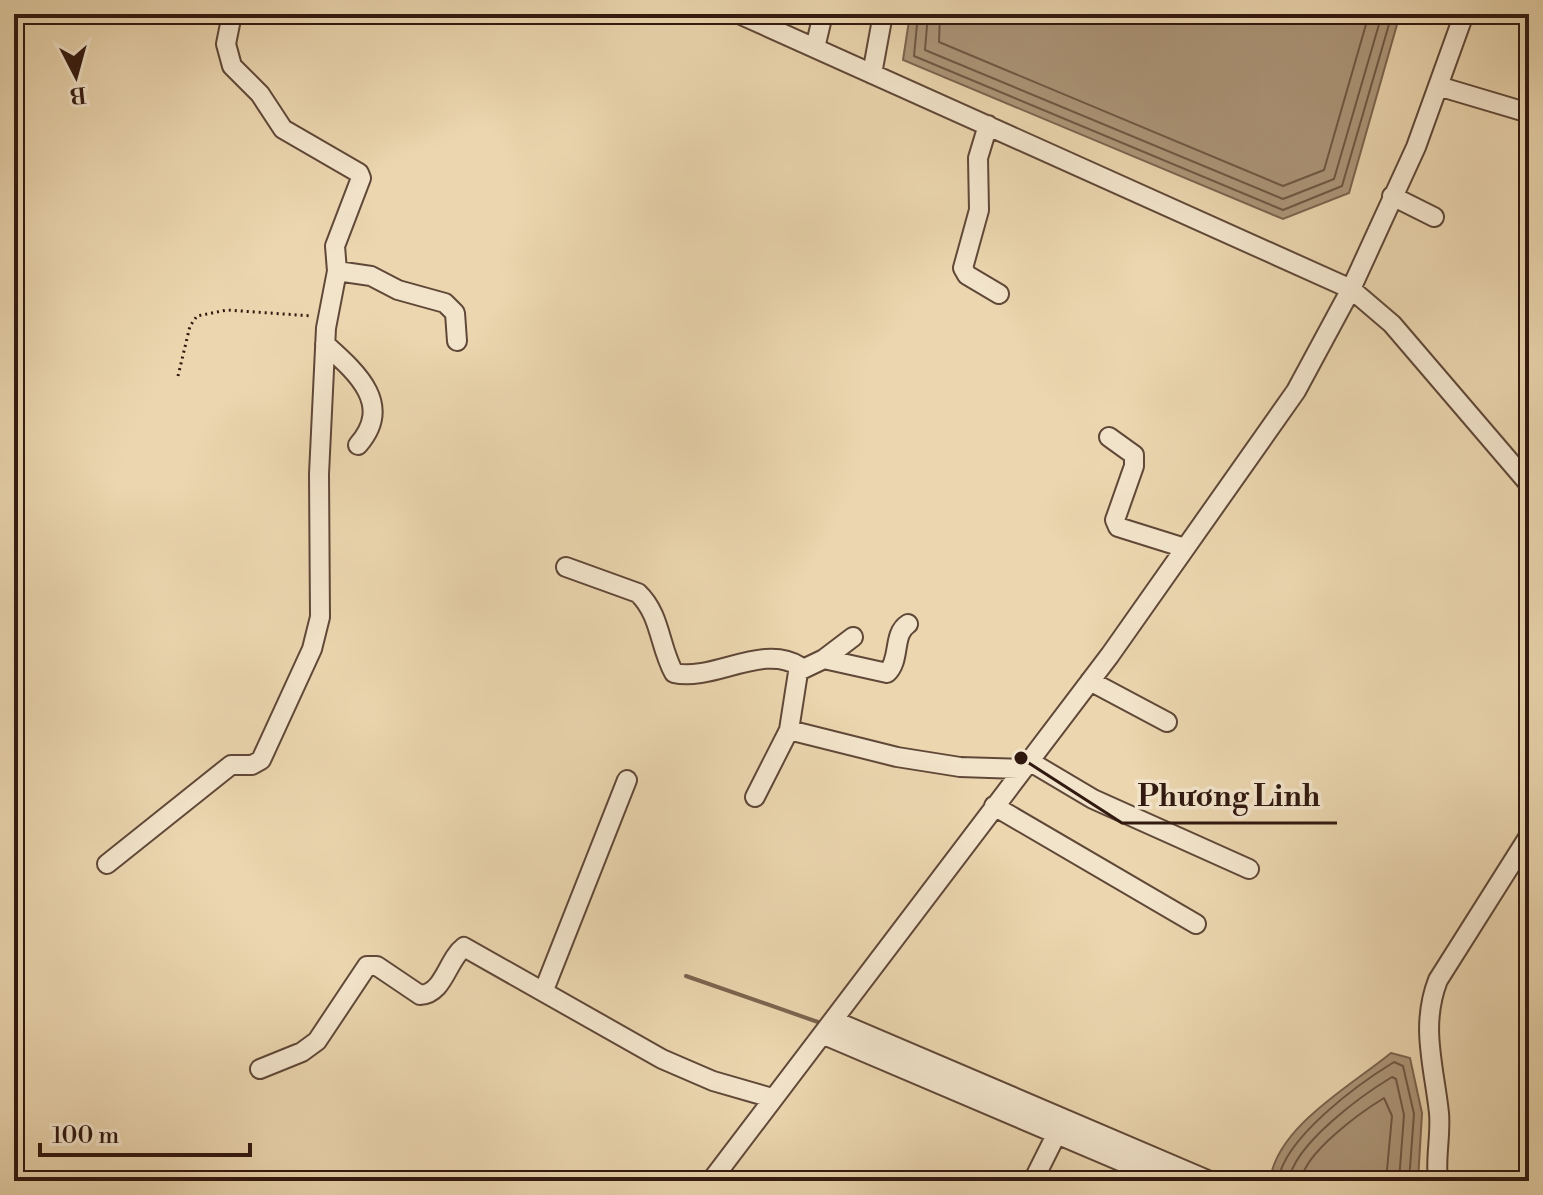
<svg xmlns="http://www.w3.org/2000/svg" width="1543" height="1195" font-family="'Libre Bodoni',serif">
<rect width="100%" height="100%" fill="#ebd6af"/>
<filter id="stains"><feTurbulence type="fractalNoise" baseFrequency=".0025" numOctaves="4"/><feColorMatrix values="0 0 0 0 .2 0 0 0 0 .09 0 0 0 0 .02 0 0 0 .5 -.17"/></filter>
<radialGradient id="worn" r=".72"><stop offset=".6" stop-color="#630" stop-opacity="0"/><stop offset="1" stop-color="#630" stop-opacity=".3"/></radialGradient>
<path fill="#ac9679" stroke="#7b644f" stroke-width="2" d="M910,14h490l-51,179 -66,26 -380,-159z
M1391,1053l19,5 12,55 -4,68h-148c6,-54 82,-96 121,-128z"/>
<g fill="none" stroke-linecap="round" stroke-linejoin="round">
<path stroke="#6e5844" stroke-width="2" d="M918,14l-4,42 369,154 59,-24 50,-172
M928,14l-3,36 358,149 51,-20 48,-165
M940,14l-1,28 344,144 41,-16 45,-156
M1278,1181c6,-43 80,-97 116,-119l9,4 11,48 -5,67
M1289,1181c4,-36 73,-86 103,-104l4,2 8,36 -5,66
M1301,1181c3,-28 60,-69 83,-83l8,18 -6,65"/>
<path stroke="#7b644f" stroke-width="4" d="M686,976l132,46"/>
<defs>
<path id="minor" d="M739,14l612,275 41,35 137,160
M815,48l8,-34
M872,74l11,-60
M1438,86l91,27
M988,125l-10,33 1,52 -16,58 4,7 32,19
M1392,196l42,21
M337,271l34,5 27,14 47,13 10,10 2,28
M325,344c31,28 69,60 33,101
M1109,437l25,18v11l-19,54 3,7 67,21
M566,567l72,26c23,22 21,53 36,80 38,9 89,-30 125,-7l-10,64 -34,67
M824,659l29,-22
M801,670l23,-11 63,14c14,-13 5,-39 21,-49
M1090,681l77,41
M789,730l108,27 63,10 62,2
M1029,761l64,38 156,70
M994,806l202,118
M107,864l124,-99h21l9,-5 51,-111 8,-32 -1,-143 7,-146 11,-57 -2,-25 26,-68 -2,-5 -76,-44 -23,-35 -28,-28 -6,-22 6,-30
M544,990l83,-210
M835,1021l375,160
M824,1035l343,146
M260,1069l42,-17 15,-11 50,-75h10l43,29c24,-1 27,-35 44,-48l198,112 51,22 59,17
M711,1181l399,-526 186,-264 55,-102 65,-142 48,-133
M1033,1181l24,-48
M1438,1181c-3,-23 3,-45 1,-68 -5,-47 -19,-87 -1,-133l91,-144"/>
</defs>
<use href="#minor" stroke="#604838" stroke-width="22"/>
<path stroke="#311910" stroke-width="3" stroke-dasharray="2 4" stroke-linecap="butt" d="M178,376l12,-50 7,-10 30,-6 85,6"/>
<use href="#minor" stroke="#f2e4cb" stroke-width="18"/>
</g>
<path fill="none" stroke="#311910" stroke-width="3" d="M1021 758L1122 823H1337"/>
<circle fill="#311910" stroke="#f2e4cb" stroke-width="3" cx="1021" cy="758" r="8"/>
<g font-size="30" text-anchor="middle" font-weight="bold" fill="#311910" stroke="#f2e4cb" stroke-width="7" stroke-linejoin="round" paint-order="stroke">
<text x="1229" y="806">Phương Linh</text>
</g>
<rect width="1543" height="1195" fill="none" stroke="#ebd6af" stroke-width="48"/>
<rect x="16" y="16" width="1511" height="1163" fill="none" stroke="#311910" stroke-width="4"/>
<rect x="24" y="24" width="1495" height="1147" fill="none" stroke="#311910" stroke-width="2"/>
<g transform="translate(76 76) rotate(174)" stroke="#f2e4cb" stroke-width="6" paint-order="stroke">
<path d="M0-6L14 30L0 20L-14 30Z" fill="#311910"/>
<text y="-12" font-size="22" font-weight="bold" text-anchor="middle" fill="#311910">B</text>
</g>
<path d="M40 1143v12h210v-12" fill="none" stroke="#311910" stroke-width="4"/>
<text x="52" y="1143" font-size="24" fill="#311910" stroke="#f2e4cb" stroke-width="6" paint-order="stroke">100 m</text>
<rect width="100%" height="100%" filter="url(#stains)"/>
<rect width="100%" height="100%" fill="url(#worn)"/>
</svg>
